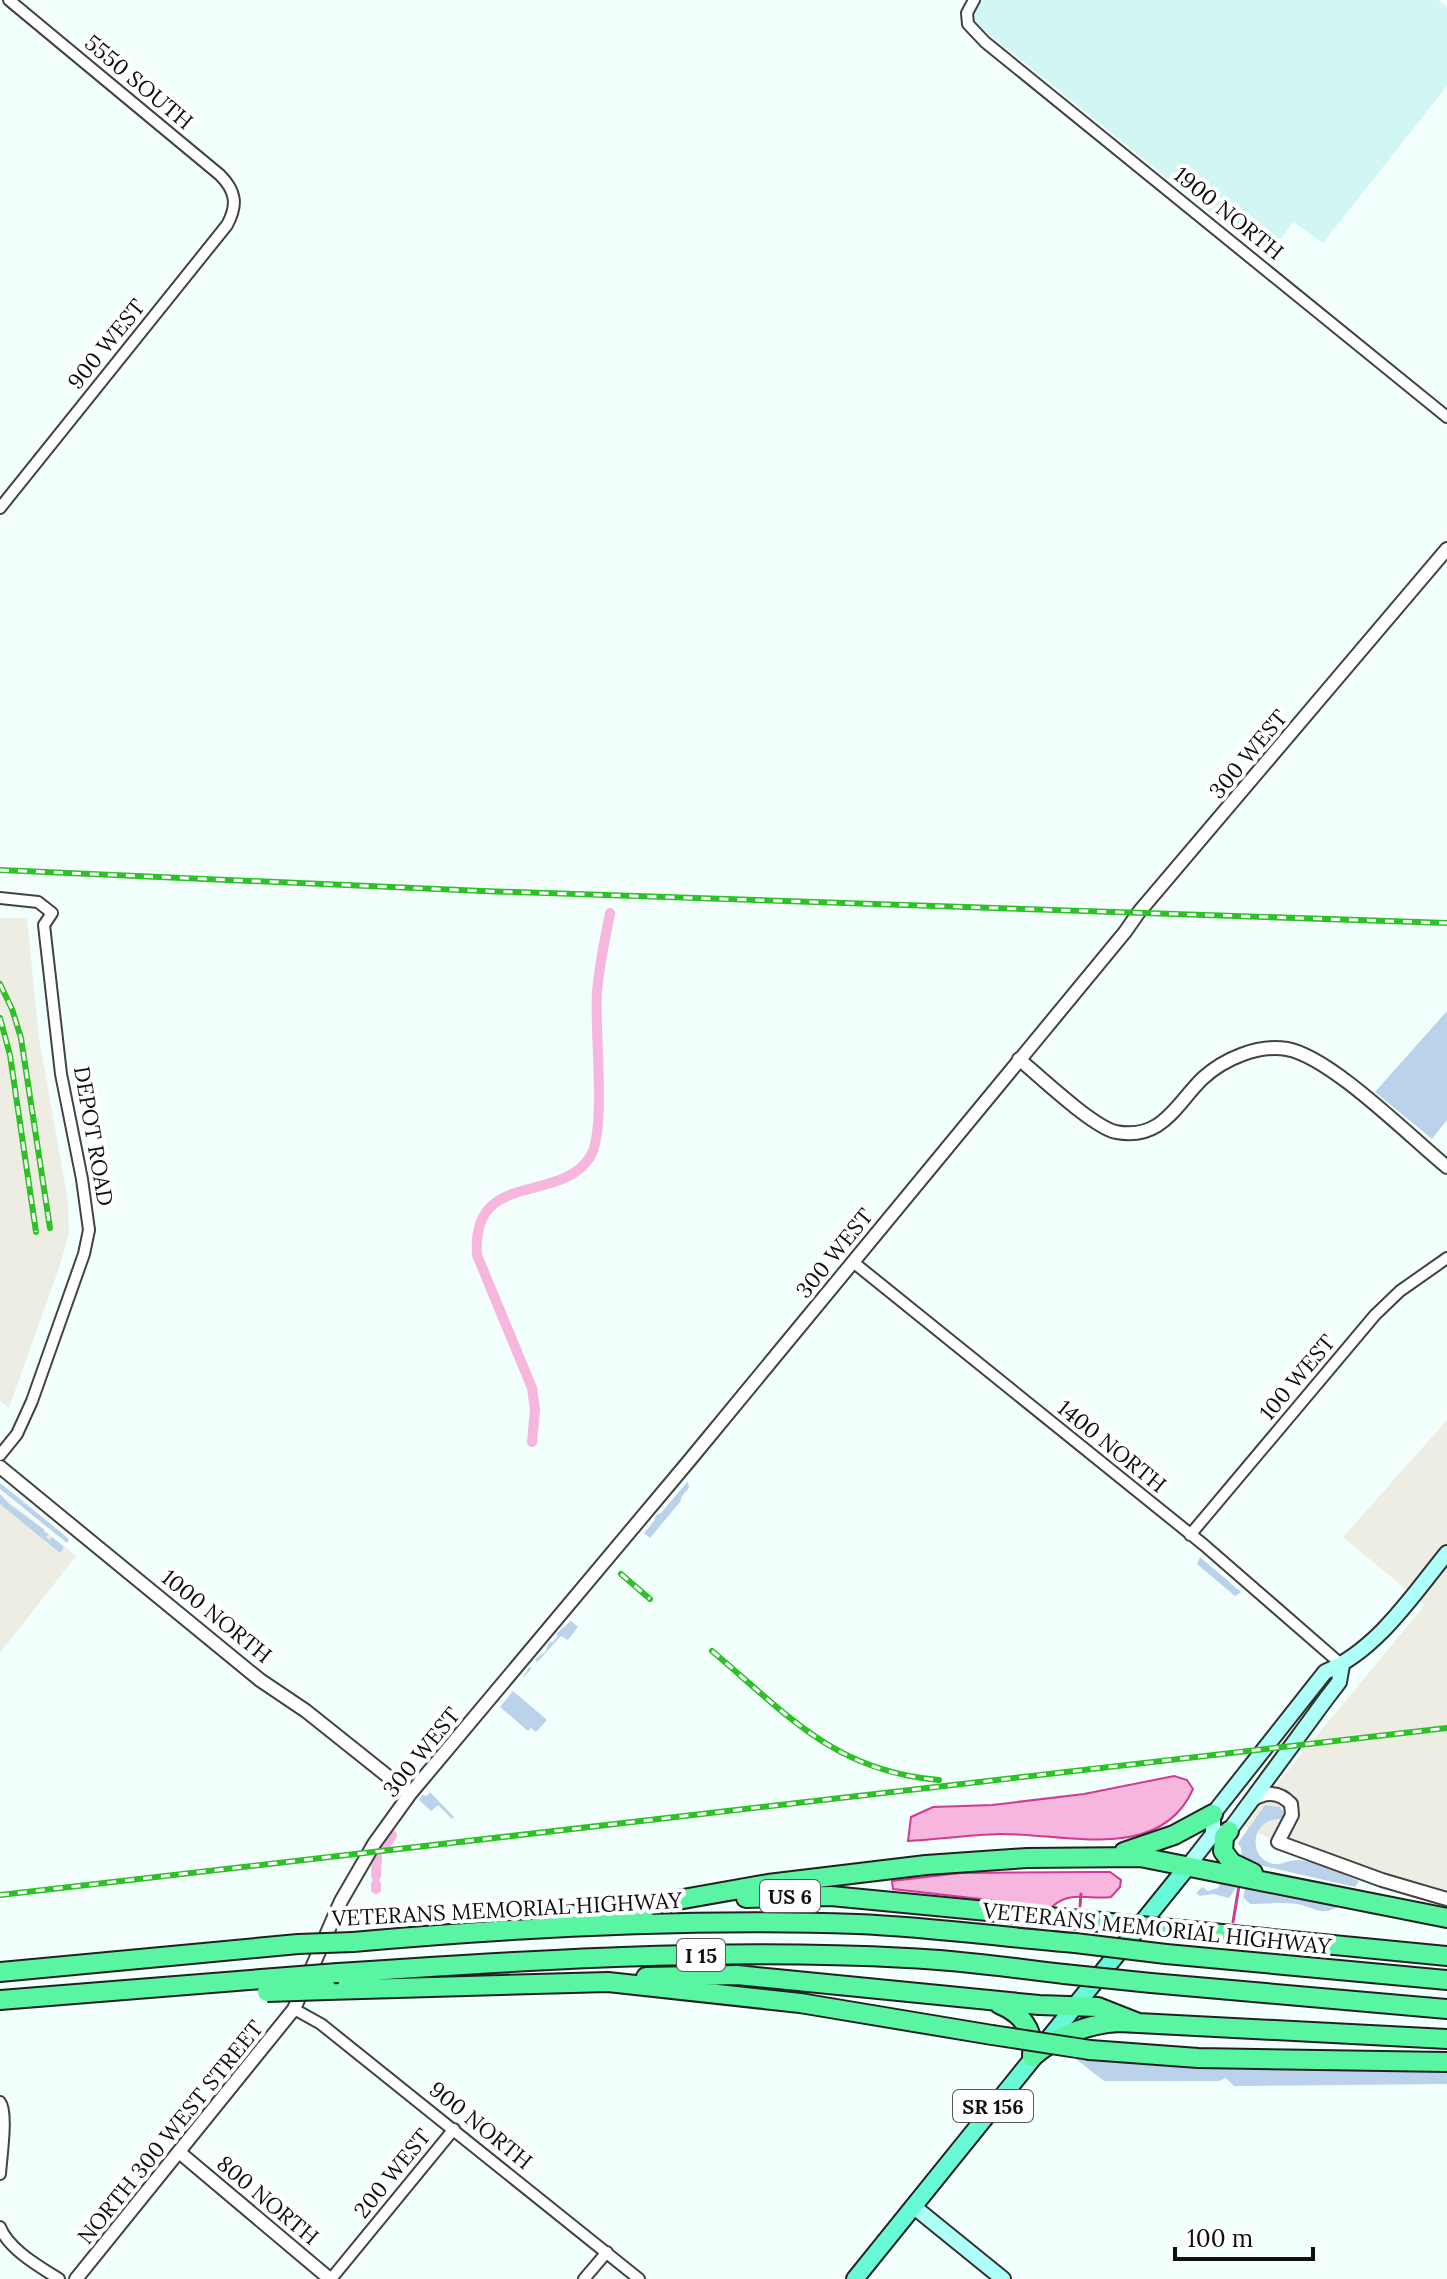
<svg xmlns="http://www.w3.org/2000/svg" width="1447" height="2279" font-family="Lora,serif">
<rect width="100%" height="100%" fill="#f2fffd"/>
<path fill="#eeede4" d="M0,918h27l12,120 29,163 1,32 -8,29 -52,146 -9,-7z
M1447,1420v472l-169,-50 -36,-16 183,-221 -82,-68z
M0,1494l76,62 -76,97z"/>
<path fill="#d2f6f3" d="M980,0h458l9,7v79l-124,157 -30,-21 -27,36 -293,-237 -1,-7z"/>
<path fill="#bbd3ea" d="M1447,1011v109l-15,19 -57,-47z
M688,1481l1,7 -7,8 -2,6 -30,36 -6,-5 10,-12 2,-6 5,-2z
M0,1483l24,19 -1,2 2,-1 44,36 -2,4 -67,-54z
M0,1494l9,10 36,26 -2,2 6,2 -3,3 4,3 2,-3 12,10 -4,6 -60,-49z
M1200,1557l41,35 -6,4 -38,-32z
M571,1621l7,6 -10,13 -7,-4 -39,43 7,-12 3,1 5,-6 -2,-3 10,-7 5,-11 2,2 6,-7 -2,-2z
M513,1691l34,29 -11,12 -5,-4 -3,3 -28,-24z
M430,1792l24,25 -2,2 -14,-14 -7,6 -12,-11 3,-5 5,1z
M1265,1805l15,2 6,10c-8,3 -17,2 -23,8 -12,11 -9,31 5,37 12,6 19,-3 31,-2 19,2 41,13 60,21l-4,6 -113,-26 -1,-13 -3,-5z
M1221,1881l17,4 -9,13 -16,-4 -13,2 -4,-3 6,-6 6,4 10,-3z
M1246,1886l95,19c-20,13 -26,2 -44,-1 -15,-2 -32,0 -47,0l-7,-7z
M1072,2056l124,11 251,2v15l-213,2 -8,-8 -7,3h-115z"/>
<path fill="#f7b6de" stroke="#cf3c93" stroke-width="2" d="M1174,1776l13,4 6,9c-33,75 -130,44 -193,45 -31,1 -61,5 -92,7l3,-24 22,-10 59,-2 92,-11z
M1096,1872h14l11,8 -1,7 -9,10c-21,3 -42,-7 -59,10l-159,-18 -1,-8 68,-8z"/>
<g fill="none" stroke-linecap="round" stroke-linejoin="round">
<path stroke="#cf3c93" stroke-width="3" d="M1080,1906l1,-12
M1233,1922l6,-36"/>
<path stroke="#f7b6de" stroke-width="10" d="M532,1442l3,-32 -3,-22 -55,-133c-6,-87 83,-50 113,-98 17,-27 4,-128 7,-165 2,-26 8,-53 13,-79
M385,1846l7,-11
M376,1876l1,-20
M376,1889v-5"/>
<defs>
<path id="minor" d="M974,0l-7,13 1,11 17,18 462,375
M0,508l227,-283c11,-20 9,-34 -7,-50l-211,-175
M0,898l38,4 14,11 -8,12 17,149 21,105 7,51 -5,24 -52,147 -15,33 -17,21
M853,1262l351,283 138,120
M1190,1535l185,-220 25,-24 47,-33
M294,2009l27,15 318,255
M0,2102c8,10 1,56 0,72
M0,2227c8,22 40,40 59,52
M331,2279l123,-150
M584,2279l23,-27"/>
<path id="tertiary" d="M1019,1059c20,17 74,68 97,73 46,9 60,-28 87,-54 21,-19 55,-34 84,-29 44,8 122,87 160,118
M0,1467l260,213 46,31 104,83
M1251,1801c14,-10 28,-10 40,3l1,11 -14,27 104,38 65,19
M179,2152l151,127
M76,2279l218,-270 47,-108 33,-57 36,-50 279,-333 436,-529 14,-20 308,-363"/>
<path id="secondary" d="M1221,1833l8,-2 97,-132 13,-17 3,-17
M1188,1866l25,-32v-20l112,-142c52,-22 87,-76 122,-119
M913,2206l90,73"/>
<path id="primary" d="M855,2279l333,-413"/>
<path id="motorway" d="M1229,1831l-5,6 -1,14 9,12 21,10
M1124,1852l50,-17 39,-21
M746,1898l85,-2 260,25
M638,1907l130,-23 158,-19 101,-7 113,-1 307,61
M548,1918l101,-12
M1181,1930l266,26
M353,1942c168,-15 336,-24 504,-18 73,3 146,13 218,19
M1166,1954l281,26
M0,1972l298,-28
M338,1973c189,-13 379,-25 569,-15 52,2 105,10 157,16
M646,1977l91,-2 302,30 59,2 38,15
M1151,1983l296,26
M328,1990l280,-8 192,21 192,32
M0,2000l274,-22
M999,2004c22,9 36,26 33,51
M1090,2050l108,8 249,4
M1032,2057c25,-21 54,-33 87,-35l328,17"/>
</defs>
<use href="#minor" stroke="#434343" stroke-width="14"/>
<use href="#tertiary" stroke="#434343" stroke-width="16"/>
<use href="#secondary" stroke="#323232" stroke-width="18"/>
<use href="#primary" stroke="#212121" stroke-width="20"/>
<use href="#motorway" stroke="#212121" stroke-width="22"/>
<use href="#minor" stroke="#fff" stroke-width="10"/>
<use href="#tertiary" stroke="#fff" stroke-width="12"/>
<use href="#secondary" stroke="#adfff7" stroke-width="14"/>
<use href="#primary" stroke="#68f9d7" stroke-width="16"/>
<use href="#motorway" stroke="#5af5a2" stroke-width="18"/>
<defs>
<path id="rail" d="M0,870l483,21 964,32
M0,984l12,25 9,29 29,190
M0,1018l10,37 26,177
M621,1574l29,25
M712,1651c76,64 122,120 227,129
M0,1895l1447,-167"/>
</defs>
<use href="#rail" stroke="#2cc225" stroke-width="6"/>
<use href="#rail" stroke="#fff" stroke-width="3" stroke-dasharray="9" stroke-linecap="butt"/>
<defs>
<path id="motorway-bridge" d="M1091,1921l90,9
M1075,1943l91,11
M298,1944l55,-2
M1064,1974l87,9
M274,1978l64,-5
M267,1992l61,-2
M992,2035l98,15"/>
</defs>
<use href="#motorway-bridge" stroke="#212121" stroke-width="22" stroke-linecap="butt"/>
<use href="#motorway-bridge" stroke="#5af5a2" stroke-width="18"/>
</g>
<g text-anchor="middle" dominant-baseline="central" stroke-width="8" stroke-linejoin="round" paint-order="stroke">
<g fill="#fff" stroke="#585858" stroke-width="2">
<rect x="760" y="1880" width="60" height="32" rx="6"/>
<rect x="677" y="1939" width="48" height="32" rx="6"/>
<rect x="953" y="2090" width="80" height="32" rx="6"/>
</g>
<g font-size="20" font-weight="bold" fill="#101010">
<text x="790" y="1896">US 6</text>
<text x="701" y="1955">I 15</text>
<text x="993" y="2106">SR 156</text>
</g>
<g font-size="22" fill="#101010" stroke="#fff">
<text transform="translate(139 82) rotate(40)">5550 SOUTH</text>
<text transform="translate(1229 213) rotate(39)">1900 NORTH</text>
<text transform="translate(106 344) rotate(-51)">900 WEST</text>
<text transform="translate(1248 754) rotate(-50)">300 WEST</text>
<text transform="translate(94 1136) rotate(80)">DEPOT ROAD</text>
<text transform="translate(834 1253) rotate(-51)">300 WEST</text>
<text transform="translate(1297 1377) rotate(-50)">100 WEST</text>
<text transform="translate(1112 1446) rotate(39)">1400 NORTH</text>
<text transform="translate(217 1616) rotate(39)">1000 NORTH</text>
<text transform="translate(421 1752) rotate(-51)">300 WEST</text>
<text transform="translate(507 1909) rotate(-3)">VETERANS MEMORIAL HIGHWAY</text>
<text transform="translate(1157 1928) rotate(6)">VETERANS MEMORIAL HIGHWAY</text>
<text transform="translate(481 2125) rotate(39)">900 NORTH</text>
<text transform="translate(170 2132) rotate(-51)">NORTH 300 WEST STREET</text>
<text transform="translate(392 2173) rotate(-51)">200 WEST</text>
<text transform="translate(268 2200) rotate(40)">800 NORTH</text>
</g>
</g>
<path d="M1175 2247v12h138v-12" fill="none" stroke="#101010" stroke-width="4"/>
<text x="1187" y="2247" font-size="24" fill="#101010" stroke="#ffffff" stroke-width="6" paint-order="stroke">100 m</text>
</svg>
